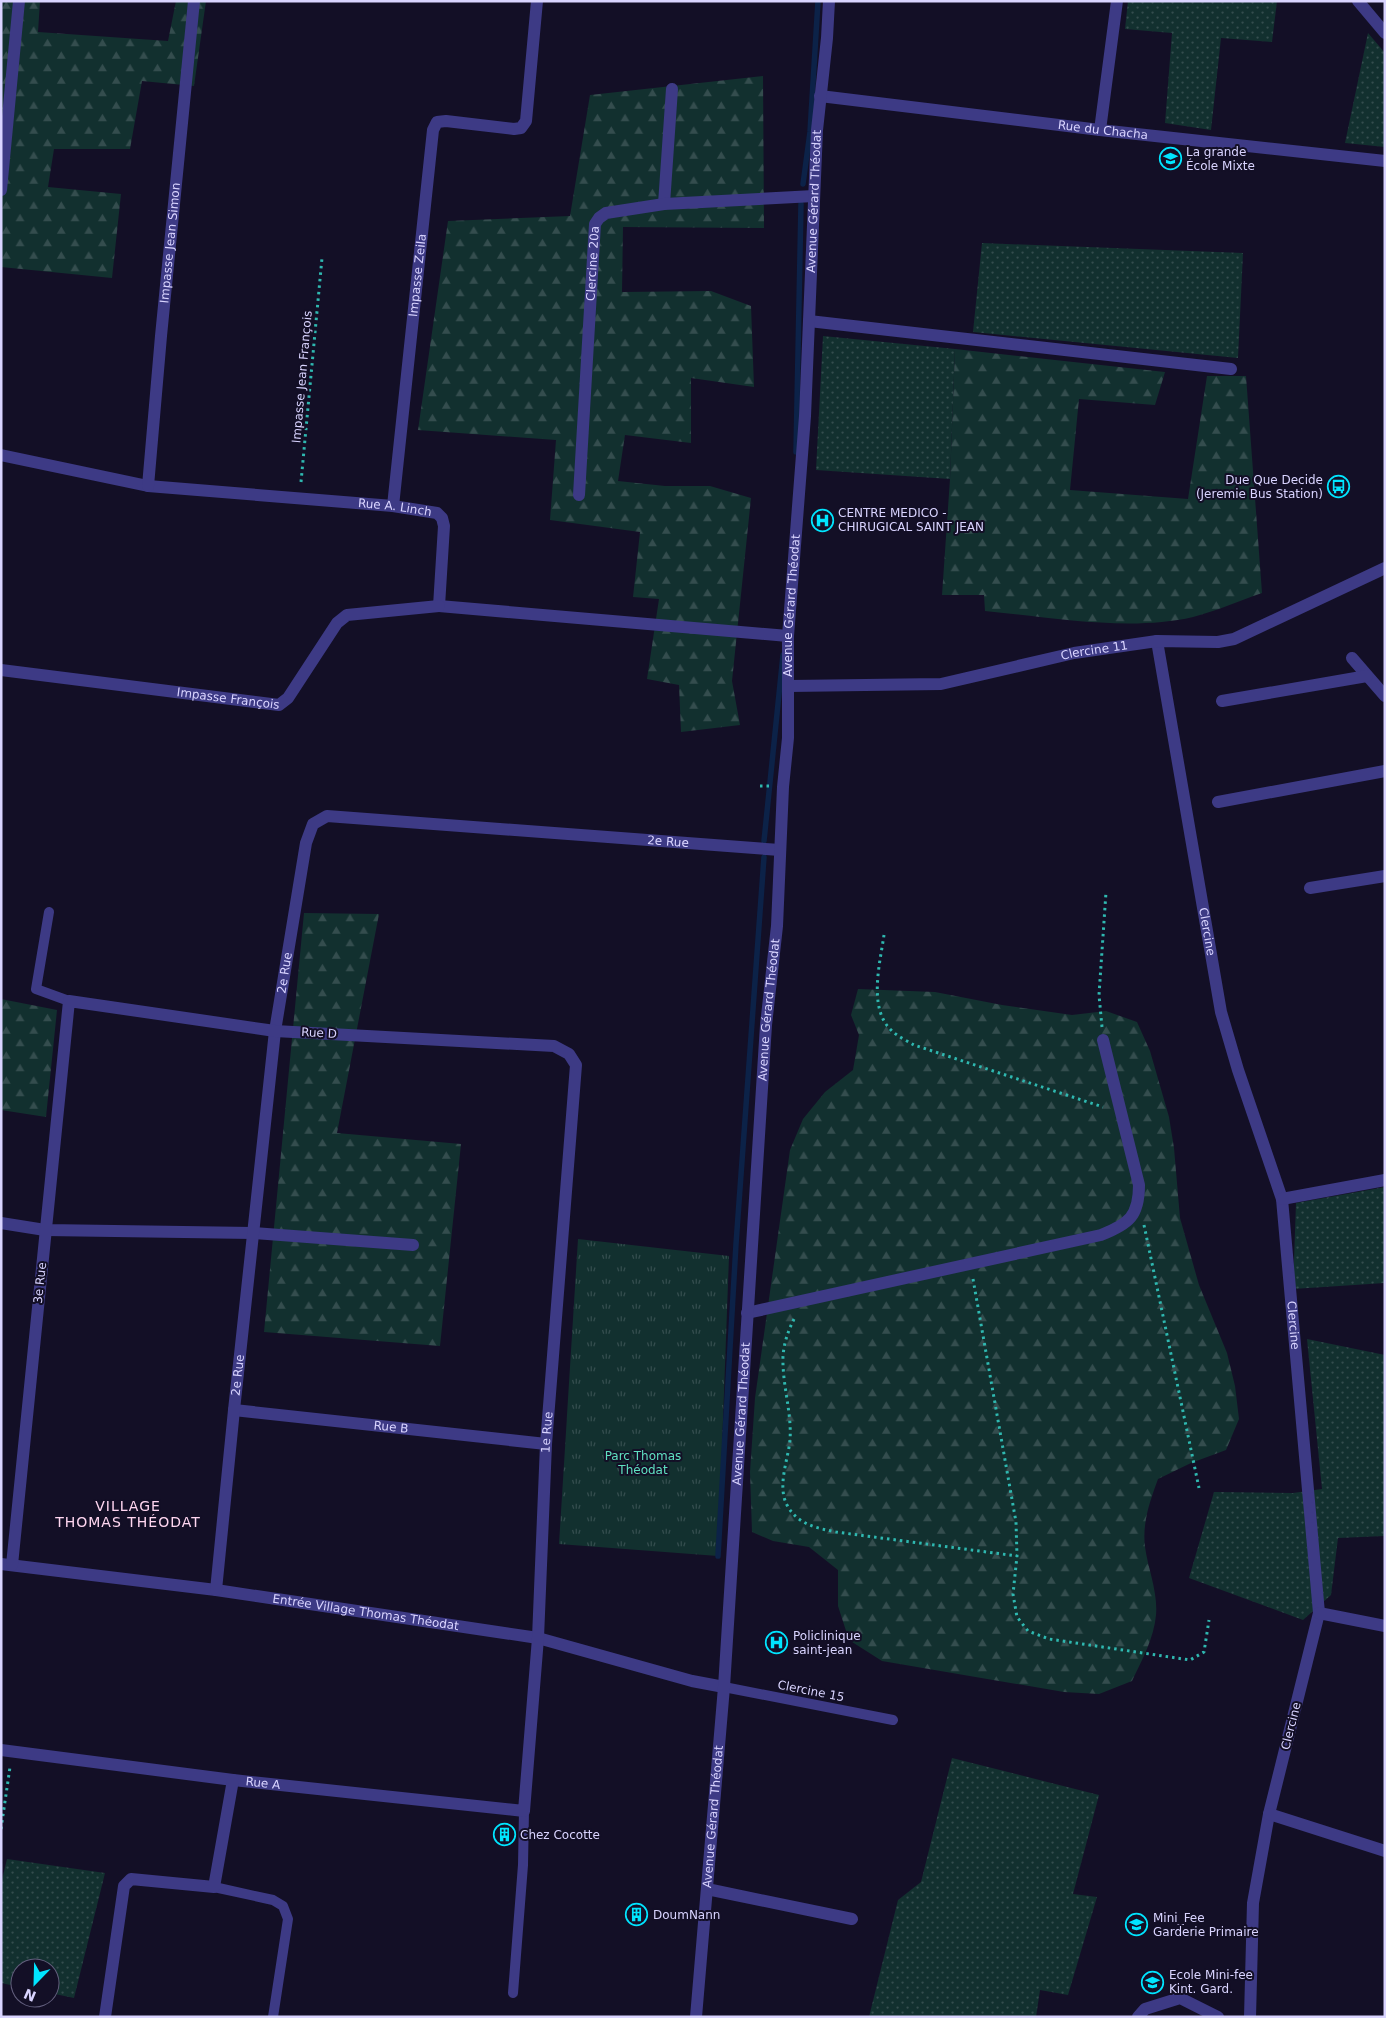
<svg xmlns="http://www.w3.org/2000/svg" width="1386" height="2018" font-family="'DejaVu Sans',sans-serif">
<defs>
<pattern id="grass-dots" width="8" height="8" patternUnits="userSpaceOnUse" patternTransform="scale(1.25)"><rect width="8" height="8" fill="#12302f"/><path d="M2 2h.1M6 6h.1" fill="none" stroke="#344d4e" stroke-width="1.8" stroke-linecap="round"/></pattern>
<pattern id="forest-firs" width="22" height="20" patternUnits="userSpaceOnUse" patternTransform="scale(1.25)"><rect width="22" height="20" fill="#12302f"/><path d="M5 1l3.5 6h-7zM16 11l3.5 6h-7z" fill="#344d4e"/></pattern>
<pattern id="park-tufts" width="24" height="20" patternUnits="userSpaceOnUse" patternTransform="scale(1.25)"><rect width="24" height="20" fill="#12302f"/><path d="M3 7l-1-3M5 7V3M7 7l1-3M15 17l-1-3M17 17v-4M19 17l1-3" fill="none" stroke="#344d4e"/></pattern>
</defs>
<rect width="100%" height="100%" fill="#130f26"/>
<path fill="url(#grass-dots)" d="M1128,1h149l-5,41 -51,-4 -10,92 -46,-7 7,-90 -47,-4z
M1368,33l17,20v94l-40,-4z
M982,243l261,10 -5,105 -265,-26z
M823,336l132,13 -5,130 -134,-9z
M1385,1187v96l-92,6 3,-86z
M1307,1339l78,16v181l-47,2 -7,57 -28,25 -114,-42 25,-86 79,1 29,-4z
M952,1758l147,37 -26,99 24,3 -29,98 -28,-5 -4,27h-167l29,-117 23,-18z
M7,1859l98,14 -31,125 -24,-5v-25h-30v19l-19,-4v-99z"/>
<path fill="url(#forest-firs)" d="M1,1h39l-2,31 130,9 8,-40h30l-12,85 -52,-5 -12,68h-76l-6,38 73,7 -9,84 -111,-11z
M763,76l1,152 -141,-1 -1,65 89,-1 40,15 3,81 -63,-9v65l-66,-8 -7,46 47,5h45l41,12 -19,183 8,44 -59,7 -2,-47 -32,-6 12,-80 -26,-2 7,-65 -90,-12 6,-80 -138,-10 30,-209 122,-5 20,-121z
M955,349l210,23 -10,33 -76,-6 -9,91 118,9 19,-123h39l16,217c-23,8 -46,18 -69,24 -64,15 -143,0 -208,-6l-1,-16h-42l8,-116z
M304,913l75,1 -42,219 124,11 -21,202 -176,-14z
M858,989l77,3 67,13 70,10 34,-4 31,11 13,29 19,66 5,31 6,70 19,67 28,68 8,33 4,33 -13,31 -35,13 -33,16c-8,22 -16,44 -13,68 3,22 13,45 11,68 -2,23 -14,45 -24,66l-33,13 -35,-2 -182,-31 -33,-21 -11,-34v-36l-29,-23 -36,-6 -21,-9 -2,-60 5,-74 35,-248 13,-31 22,-27 28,-22 6,-35 -8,-20z
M1,999l56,11 -11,107 -45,-7z"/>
<path fill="url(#park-tufts)" d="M578,1239l151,17 -11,300 -159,-12z"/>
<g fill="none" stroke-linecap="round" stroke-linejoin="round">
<path stroke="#0c2248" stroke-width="5.5" d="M803,184l7,-52 8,-131
M796,452l5,-248
M764,841l19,-186
M718,1556l18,-312 28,-387"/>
<path stroke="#2fb8b0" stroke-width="3" stroke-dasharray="2.5 4" stroke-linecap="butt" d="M301,482l21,-224
M760,786h9
M884,935c-4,28 -16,73 7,95 6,6 16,11 23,15l189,62
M1102,1027l-3,-32 7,-103
M1144,1225l55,263
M973,1279l43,243 1,34 -4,38 4,23 11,14 21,8 141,21 14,-8 5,-32
M794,1319c-6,12 -10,24 -11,37 -1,29 9,56 7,84 -2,20 -13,46 -3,65 10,19 29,23 49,27l181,24
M1,1829l9,-62"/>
<path stroke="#3d3a85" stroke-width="10" d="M49,912l-13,77 33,12
M724,1687l169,33
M214,1887l59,13 10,6 5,13 -15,98
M513,1993l10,-128 1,-54"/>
<g stroke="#3d3a85" stroke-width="12">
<path id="s1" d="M820,96l280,34 285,31"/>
<path d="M1100,130l17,-129"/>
<path d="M1,190l18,-189"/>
<path d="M664,204l8,-115"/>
<path d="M809,321l422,48"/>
<path id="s2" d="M1,455l147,31 245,20 44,7 5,5 2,8 -5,80 349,30"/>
<path id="s3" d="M148,486l13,-150 33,-335"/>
<path id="s4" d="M579,495l16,-271 4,-6 7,-5 58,-9 150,-8"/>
<path id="s5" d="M393,506l40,-376 4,-8 9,-1 68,8 7,-1 5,-7 11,-120"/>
<path id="s6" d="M1157,641l64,371 17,58 44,129 37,414 -50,201 -16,89 -3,114"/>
<path d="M1352,658l33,38"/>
<path id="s7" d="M1,670l278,35 9,-7 49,-75 10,-8 92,-9"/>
<path id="s8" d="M789,686l152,-2 133,-31 83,-12 61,1 16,-3 151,-71"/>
<path d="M1222,701l145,-25"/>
<path d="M1218,802l167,-31"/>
<path d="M1310,888l75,-12"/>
<path d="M1282,1199l103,-19"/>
<path d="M1,1223l44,7 208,3 160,12"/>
<path d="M747,1313l354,-78c28,-11 38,-19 38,-50l-36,-145"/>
<path id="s9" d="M234,1410l312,34"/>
<path id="s10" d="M1,1564l215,26 322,48 154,43 32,6"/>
<path id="s11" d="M216,1590l18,-180 41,-379 31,-188 7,-19 14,-8 453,34"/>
<path d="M1319,1613l66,13"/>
<path id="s12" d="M1,1750l232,30 291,31 14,-173 8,-194 30,-379 -7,-11 -15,-8 -279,-15 -206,-30 -57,564"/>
<path d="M1269,1814l116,37"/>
<path d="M707,1889l145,30"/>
<path d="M105,2017l19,-131 7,-7 83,8 19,-107"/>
<path d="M1138,2017l7,-8 35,-11 38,19"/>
</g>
<g stroke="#3d3a85" stroke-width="12">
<path d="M1358,1l27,32"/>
<path id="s13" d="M696,2017l28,-330 42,-662 11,-99 6,-139 5,-49v-102l17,-220 12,-286 10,-92 2,-37"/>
</g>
</g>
<defs>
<symbol id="school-ring" viewBox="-11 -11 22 22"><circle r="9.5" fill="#130f26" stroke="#00e5ff" stroke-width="1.5"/><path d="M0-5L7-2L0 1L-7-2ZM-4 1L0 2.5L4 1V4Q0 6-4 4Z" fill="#00e5ff"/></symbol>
<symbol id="bus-ring" viewBox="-11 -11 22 22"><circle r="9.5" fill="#130f26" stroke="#00e5ff" stroke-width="1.5"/><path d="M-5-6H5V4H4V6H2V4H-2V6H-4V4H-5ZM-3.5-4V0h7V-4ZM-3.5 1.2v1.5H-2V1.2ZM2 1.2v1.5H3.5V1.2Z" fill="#00e5ff"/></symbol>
<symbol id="hospital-ring" viewBox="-11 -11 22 22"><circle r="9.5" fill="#130f26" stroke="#00e5ff" stroke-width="1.5"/><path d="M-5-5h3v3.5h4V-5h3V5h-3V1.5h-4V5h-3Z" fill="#00e5ff"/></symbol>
<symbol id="building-ring" viewBox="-11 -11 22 22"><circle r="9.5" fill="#130f26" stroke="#00e5ff" stroke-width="1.5"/><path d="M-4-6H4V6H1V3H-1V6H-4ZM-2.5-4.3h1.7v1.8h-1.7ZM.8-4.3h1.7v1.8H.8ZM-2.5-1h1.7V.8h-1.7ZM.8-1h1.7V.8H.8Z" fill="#00e5ff"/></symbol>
</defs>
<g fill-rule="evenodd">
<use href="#school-ring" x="1158" y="146" width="25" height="25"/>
<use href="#bus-ring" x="1326" y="474" width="25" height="25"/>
<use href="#hospital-ring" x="810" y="508" width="25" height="25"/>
<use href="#hospital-ring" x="764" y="1630" width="25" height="25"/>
<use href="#building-ring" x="492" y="1822" width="25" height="25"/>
<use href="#building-ring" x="624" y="1902" width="25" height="25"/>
<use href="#school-ring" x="1124" y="1912" width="25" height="25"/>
<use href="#school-ring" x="1140" y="1970" width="25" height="25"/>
</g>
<g text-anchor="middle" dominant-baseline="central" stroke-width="4" stroke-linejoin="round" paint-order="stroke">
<g font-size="12" fill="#d9d4ff" stroke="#130f26">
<text stroke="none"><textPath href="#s1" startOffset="285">Rue du Chacha</textPath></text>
<text stroke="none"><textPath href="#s13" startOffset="1820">Avenue Gérard Théodat</textPath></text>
<text stroke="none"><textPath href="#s3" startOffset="244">Impasse Jean Simon</textPath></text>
<text stroke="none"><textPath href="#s4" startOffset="232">Clercine 20a</textPath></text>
<text stroke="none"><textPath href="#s5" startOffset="232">Impasse Zeila</textPath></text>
<text transform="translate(302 377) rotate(-85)">Impasse Jean François</text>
<text stroke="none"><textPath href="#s2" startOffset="398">Rue A. Linch</textPath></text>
<text stroke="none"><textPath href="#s13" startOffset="1415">Avenue Gérard Théodat</textPath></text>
<text stroke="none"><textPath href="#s8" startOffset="309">Clercine 11</textPath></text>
<text stroke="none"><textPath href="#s7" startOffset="229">Impasse François</textPath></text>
<text stroke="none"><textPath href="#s11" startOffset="1131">2e Rue</textPath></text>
<text stroke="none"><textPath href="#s6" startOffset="295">Clercine</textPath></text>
<text stroke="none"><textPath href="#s11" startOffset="621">2e Rue</textPath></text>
<text stroke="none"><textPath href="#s13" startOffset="1010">Avenue Gérard Théodat</textPath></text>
<text transform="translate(319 1033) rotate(3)">Rue D</text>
<text transform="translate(40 1283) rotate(-84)">3e Rue</text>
<text stroke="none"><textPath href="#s6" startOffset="700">Clercine</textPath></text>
<text stroke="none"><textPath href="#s11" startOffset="216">2e Rue</textPath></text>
<text stroke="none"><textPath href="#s13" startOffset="605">Avenue Gérard Théodat</textPath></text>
<text stroke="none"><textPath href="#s9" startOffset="158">Rue B</textPath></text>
<text stroke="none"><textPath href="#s12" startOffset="906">1e Rue</textPath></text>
<text stroke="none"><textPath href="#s10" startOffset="368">Entrée Village Thomas Théodat</textPath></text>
<text transform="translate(811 1691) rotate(11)">Clercine 15</text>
<text transform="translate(1291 1726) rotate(-76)">Clercine</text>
<text stroke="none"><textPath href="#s12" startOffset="264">Rue A</textPath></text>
<text stroke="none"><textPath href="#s13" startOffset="201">Avenue Gérard Théodat</textPath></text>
</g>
<g font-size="12" fill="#d9d4ff" stroke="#130f26" text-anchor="start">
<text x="1186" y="152">La grande<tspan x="1186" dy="14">École Mixte</tspan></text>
<text x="1323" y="480" text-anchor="end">Due Que Decide<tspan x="1323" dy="14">(Jeremie Bus Station)</tspan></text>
<text x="838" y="513">CENTRE MEDICO -<tspan x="838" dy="14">CHIRUGICAL SAINT JEAN</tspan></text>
<text x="793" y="1636">Policlinique<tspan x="793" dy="14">saint-jean</tspan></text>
<text x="520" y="1835">Chez Cocotte</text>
<text x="653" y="1915">DoumNann</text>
<text x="1153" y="1918">Mini_Fee<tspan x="1153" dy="14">Garderie Primaire</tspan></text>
<text x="1169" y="1975">Ecole Mini-fee<tspan x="1169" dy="14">Kint. Gard.</tspan></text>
</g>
<g font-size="12" fill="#5fe0c0" stroke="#130f26">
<text x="643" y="1456">Parc Thomas<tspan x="643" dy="14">Théodat</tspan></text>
</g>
<g font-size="14" letter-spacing="1" fill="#ffd6f0" stroke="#130f26">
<text x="128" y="1506">VILLAGE<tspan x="128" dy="16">THOMAS THÉODAT</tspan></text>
</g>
</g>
<rect width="1386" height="2018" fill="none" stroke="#d9d4ff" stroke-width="5"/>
<g transform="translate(35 1983) rotate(203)"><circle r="24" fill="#130f26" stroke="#625e7d"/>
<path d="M0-4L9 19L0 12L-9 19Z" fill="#00e5ff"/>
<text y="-8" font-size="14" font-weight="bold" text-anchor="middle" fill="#d9d4ff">N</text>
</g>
</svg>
